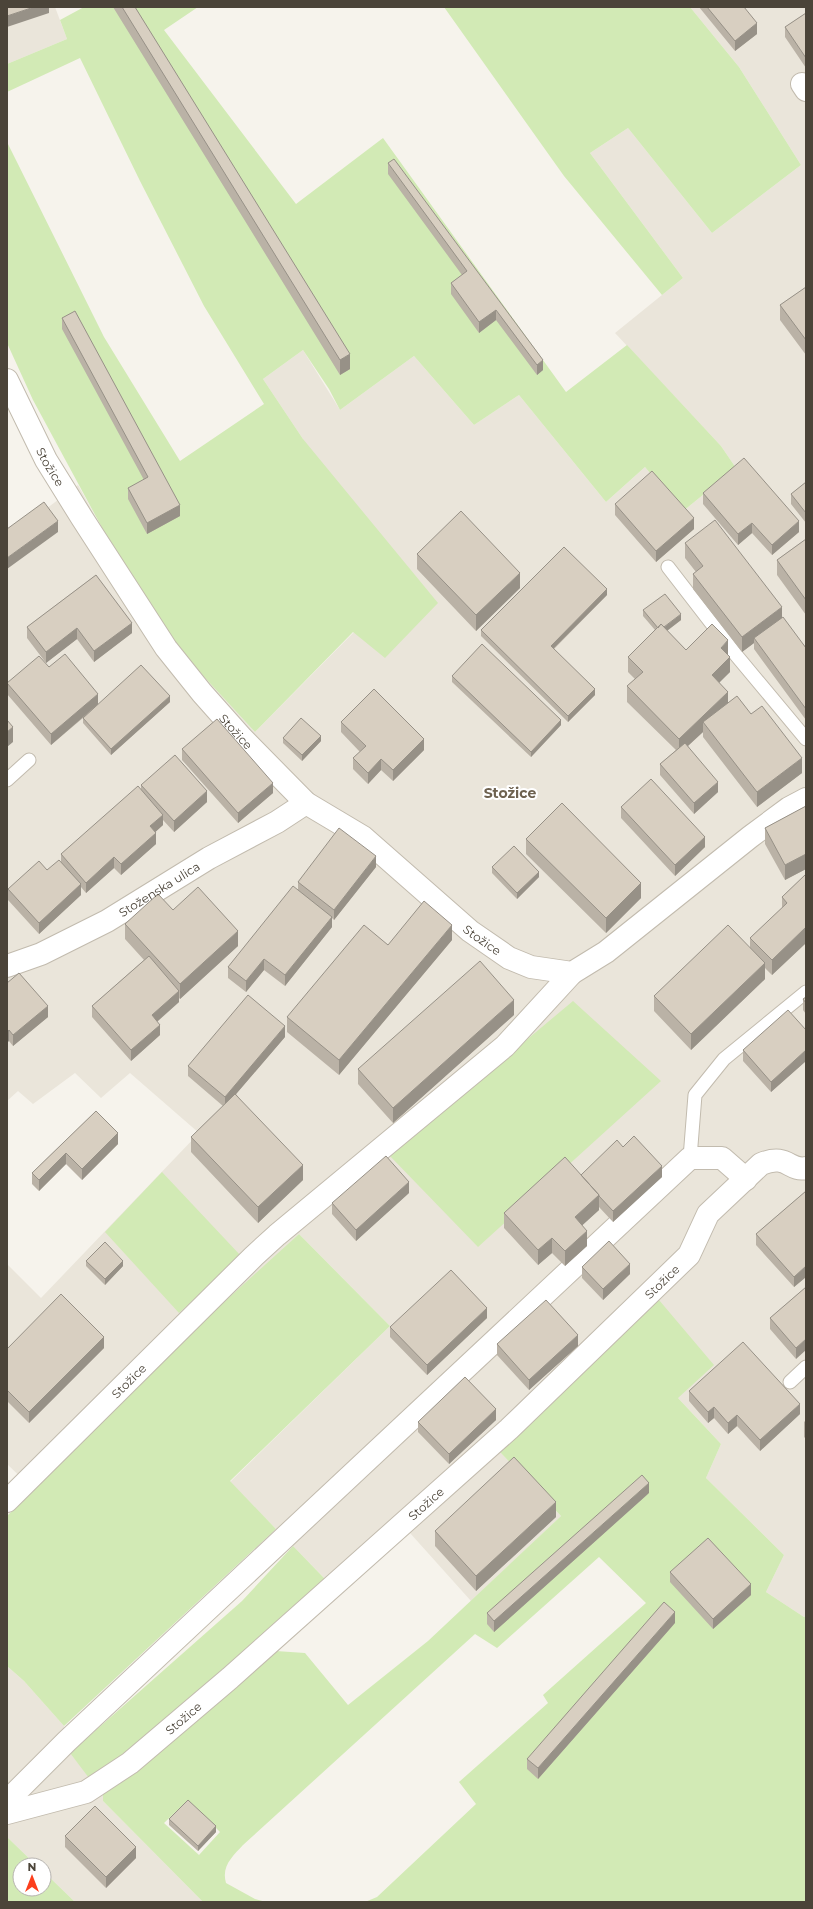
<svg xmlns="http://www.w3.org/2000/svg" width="813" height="1909" font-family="Montserrat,sans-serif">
<rect width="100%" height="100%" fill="#f6f3ec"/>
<path fill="#eae5da" d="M7,7h48l12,32 -60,25z
M690,7h116v1609l-2,1 -38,-25 18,-37 -78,-77 15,-34 -43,-46 -179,53 62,65 -90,85 -61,-68 -70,61 -110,-112 160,-156 -91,-92 -266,255 -26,-25v-200l34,34 158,-165 -69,-60 -29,25 -26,-25 -42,31 -15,-13 -11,10v-563l71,-53 35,63 70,106 72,78 99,-100 -51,-193 -40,-60 40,-29 37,60 74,-54 60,69 45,-30 87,107 39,-35 37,45 54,-44 -15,-22 -106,-113 68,-55 -93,-125 38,-25 84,105 89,-68 -62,-98z
M7,1666l17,15 40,45 6,27 33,40v8l100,101h-128l-31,-30v-7h-8l-29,-28z"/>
<path fill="#d2eab5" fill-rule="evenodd" d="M84,7h114l-34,23 132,174 87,-66 183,254 61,-47 94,101 15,22 -54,44 -37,-45 -39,35 -87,-107 -45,30 -60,-69 -74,54 -11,-21 -26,-39 -40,29 40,60 135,164 -53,55 -32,-26 -98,100 -72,-78 -70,-106 -80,-148 -26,-57v-201l97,195 76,124 84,-57 -60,-98 -64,-125 -60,-123 -73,34v-28l60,-25 -7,-19z
M444,7h246l49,60 62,98 -89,68 -84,-105 -38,25 93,125 -21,17 -98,-119z
M573,1001l88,80 -183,166 -89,-92z
M162,1172l79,84 -62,57 -74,-81z
M299,1234l91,92 -160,155 46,48 -212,197 -40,-45 -17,-15v-150l205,-203z
M659,1300l55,65 -36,33 43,46 -15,34 78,77 -18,37 38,25 2,-1v286h-441l12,-5 99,-93 -17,-22 89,-79 -5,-8 103,-92 -47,-46 -102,91 -22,-14 -232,211c-10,11 -22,21 -17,38l29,16 11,3h-63l-100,-101v-8l173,-142 29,2 43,52 80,-64 133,-125 -62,-65zM188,1800l32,32 -21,23 -35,-32z
M293,1546l32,33 -200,176 -36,23 -19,-25 172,-152z
M7,1837l29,28h-16v24h24v-17l31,30h-68z"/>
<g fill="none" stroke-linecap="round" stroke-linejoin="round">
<defs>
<path id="service" d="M668,567l68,88 70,84
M7,780l22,-20
M690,1158l5,-63 29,-36 82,-67
M790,1382l16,-15"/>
<g id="minor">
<path d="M802,84l4,6"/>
<path id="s1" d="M7,380l39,80 36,58 84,130 36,45 40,45 64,65 57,34 107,94 39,27 22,9 41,6 34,-21 144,-115 39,-29 17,-9"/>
<path id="s2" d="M7,966l34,-12 66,-33 102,-63 68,-36 29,-19"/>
<path id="s3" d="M7,1501l247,-245 23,-21 228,-189 67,-73"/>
<path d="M7,1801l60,-60 623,-583h32l24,21"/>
<path id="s4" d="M7,1813l79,-21 44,-29 100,-85 279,-249 180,-174 19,-41 53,-50c27,-11 28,8 45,4"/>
</g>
</defs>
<use href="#service" stroke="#c2bbae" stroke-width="15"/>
<use href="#minor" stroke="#c2bbae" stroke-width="24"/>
<use href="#service" stroke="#fff" stroke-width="13"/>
<use href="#minor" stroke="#fff" stroke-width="22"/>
</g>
<path fill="#bab2a6" d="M113,7h22l215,362 -10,6z
M699,7h45l13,27 -22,17z
M806,13v55l-21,-31v-10z
M388,163l155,207 -6,5 -41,-55 -17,13 -28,-39v-11l11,-8 -74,-101z
M806,287v68l-26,-35v-15z
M62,318l118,198 -33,18 -19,-35v-11l16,-8 -82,-151z
M806,482v41l-15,-19v-10z
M703,493l96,39 -27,23 -20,-22 -14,12 -35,-41z
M615,504l79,25 -38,33 -41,-47z
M806,539v76l-29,-40v-15z
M685,543l97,75 24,30v72l-52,-71v-6l-12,9 -49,-63v-15l3,-2 -11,-14z
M417,554l103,34 -44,43 -59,-62z
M96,575l36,58 -38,29 -17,-23 -31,24 -19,-25v-11z
M607,595l-53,54 41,46 -27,27 -87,-86v-6z
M643,610l38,10 -14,11 19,19 42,6 2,16 -11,10 9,20 23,12 51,59 -45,34 -54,-70v-5l-15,14 30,46 -24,22 -34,-39v-11l16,-14 -49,-48v-16l8,-7 -7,-7v-15l27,-27 -12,-14z
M452,676l109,49 -30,32 -79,-75z
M7,683l91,21 72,-2 -59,53 -28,-32v-5l7,-6 -39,33 -44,-51z
M341,722l83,28 -31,31 -12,-11 -13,14 -15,-15v-11l7,-6 -19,-20z
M283,738l38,3 -19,20 -19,-18z
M182,749l91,44 -35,30 -56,-63z
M141,785l66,17 -33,30 -11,-12v5l-8,7 1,12 -35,31 -7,-7 -28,25 -5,-6v8l-42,39 -31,-34v-11l39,-19 14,-8v-8l80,-63z
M806,806v63l-21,11 -20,-36v-16z
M621,807l84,40 -30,29 -54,-58z
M526,839l115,59 -35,35 -80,-79z
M376,867l-42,53 -2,-2v9l-47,59 -21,-16 -18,22 -18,-14v-11l70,-77v-8z
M492,867l47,10 -22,22 -25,-26z
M806,874v69l-34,32 -7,-7v11l-74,71 -37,-39v-15l96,-48v-10l32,-30v-11z
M173,910l65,36 -58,53 -1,-1v4l-22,20 3,13 -29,26 -39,-44v-11l52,-46 -19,-21v-15z
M452,940l-113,135 -52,-43v-15l101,-72z
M7,983l41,34 -35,29 -4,-5z
M806,997v17l-3,-4v-11z
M514,1015l-121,108 -35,-39v-15z
M806,1030v31l-35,31 -28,-31v-11z
M285,1037l-49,57 67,86 -45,43 -67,-71v-15l32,-31 -35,-30v-10z
M96,1111l22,33 -36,36 -16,-16 -27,27 -7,-7v-11z
M623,1147l39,30 -49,45 -14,-15v3l-17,15 5,21 -22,20 -13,-13 -14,12 -34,-37v-15l77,-38z
M806,1191v86l-12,10 -38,-42v-11z
M409,1193l-53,48 -24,-27v-11z
M86,1261l37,5 -18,19 -19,-19z
M582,1267l48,7 -27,26 -21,-22z
M806,1287l-10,72 -26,-30v-11z
M487,1318l-60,57 -37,-38v-10z
M497,1344l81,2 -49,44 -32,-35z
M104,1348l-75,75 -22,-22v-52z
M689,1391l111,23 -40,37 -23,-25 -9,8 -14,-16 -6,5 -19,-22z
M496,1420l-47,44 -31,-32v-10z
M806,1420v19l-2,-2v-15z
M649,1493l-155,139 -7,-8v-11z
M556,1517l-80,74 -41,-45v-15z
M670,1572l81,23 -38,34 -43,-47z
M675,1623l-137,156 -11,-10v-10z
M169,1819l47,13 -18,19 -29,-26z
M65,1836l71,22 -30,30 -41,-41z"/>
<path fill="#979187" d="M34,7h15v6l-42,14v-11z
M757,23v11l-22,17v-10z
M496,310v10l-17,13v-11z
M350,354v15l-10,6v-15z
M543,360v10l-6,5v-10z
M180,505v11l-33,18v-11z
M694,518v11l-38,33v-11z
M58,521v11l-51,37v-11z
M799,521v11l-27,23v-10z
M752,523v10l-14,12v-11z
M520,573v15l-44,43v-16z
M607,589v6l-56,56v-5z
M782,607v15l-28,16v5l-12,9v-15z
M681,614v6l-21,16v-5z
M132,623v10l-38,29v-11z
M77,628v11l-31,24v-11z
M728,640v16l-7,-8z
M730,657v15l-18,18v-15z
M595,689v6l-27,27v-6z
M728,692v15l-25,15v10l-24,22v-15z
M98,694v10l-47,41v-11z
M170,696v6l-59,53v-6z
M561,720v5l-30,32v-5z
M13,727v15l-6,5v-15z
M321,736v5l-19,20v-6z
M424,739v11l-31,31v-11z
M802,758v15l-45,34v-15z
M381,759v11l-13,14v-11z
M718,782v10l-24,22v-11z
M273,783v10l-35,30v-10z
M207,791v11l-33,30v-11z
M163,815v10l-13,12v-11z
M156,833v11l-35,31v-11z
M705,837v10l-30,29v-11z
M806,854v15l-21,11v-15z
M376,856v11l-42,53v-10z
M114,857v11l-28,25v-10z
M539,872v5l-22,22v-6z
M641,883v15l-35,35v-15z
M81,884v11l-42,39v-11z
M332,917v10l-47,59v-11z
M452,925v15l-113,135v-15z
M806,927v16l-34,32v-15z
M238,931v15l-58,53v-15z
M264,959v11l-18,22v-11z
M765,963v16l-74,71v-16z
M179,991v11l-27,24v-11z
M514,1000v15l-121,108v-15z
M48,1006v11l-35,29v-11z
M160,1025v10l-29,26v-11z
M285,1026v11l-60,70v-10z
M9,1030v11l-2,2v-11z
M806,1050v11l-35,31v-10z
M118,1133v11l-36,36v-11z
M66,1153v11l-27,27v-11z
M303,1165v15l-45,43v-16z
M662,1166v11l-49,45v-11z
M409,1182v11l-53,48v-11z
M599,1195v15l-24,22v-15z
M587,1231v15l-22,20v-15z
M552,1238v15l-14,12v-15z
M123,1261v5l-18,19v-6z
M630,1264v10l-27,26v-11z
M806,1266v11l-12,10v-10z
M487,1308v10l-60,57v-10z
M578,1335v11l-49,44v-10z
M104,1337v11l-75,75v-11z
M806,1339v11l-10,9v-11z
M800,1404v10l-40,37v-11z
M714,1407v11l-6,5v-11z
M496,1409v11l-47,44v-10z
M737,1415v11l-9,8v-11z
M649,1483v10l-155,139v-11z
M556,1502v15l-80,74v-15z
M751,1584v11l-38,34v-10z
M675,1612v11l-137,156v-11z
M216,1826v6l-18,19v-5z
M136,1847v11l-30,30v-11z"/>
<path fill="#d8cfc1" stroke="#979187" d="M7,7h27l-27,9z
M122,7h13l215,347 -10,6z
M707,7h37l13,16 -22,18z
M806,13v45l-21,-31z
M394,159l149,201 -6,5 -41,-55 -17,12 -28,-39 16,-12 -79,-108z
M806,287v53l-26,-35z
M75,311l105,194 -33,18 -19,-35 20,-11 -86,-159z
M744,458l55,63 -27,24 -20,-22 -14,11 -35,-41z
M652,471l42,47 -38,33 -41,-47z
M806,482v31l-15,-19z
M44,502l14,19 -51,37v-29z
M461,511l59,62 -44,42 -59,-61z
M715,520l67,87 -40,30 -49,-63 10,-8 -18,-23z
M806,539v61l-29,-40z
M564,547l43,42 -56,57 44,43 -27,27 -87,-86z
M96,575l36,48 -38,28 -17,-23 -31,24 -19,-25z
M665,594l16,20 -17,13 -3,-3 -3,4 -15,-18z
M783,617l23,31v61l-52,-71z
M661,624l25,26 26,-26 16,16 -7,8 9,9 -18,18 16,17 -49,47 -52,-53 16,-14 -15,-15z
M482,644l79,76 -30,32 -79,-76z
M65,654l33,40 -47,40 -44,-51 32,-27 10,11z
M141,665l29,31 -59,53 -28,-31z
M374,689l50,50 -31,31 -12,-11 -13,14 -15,-15 13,-12 -25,-24z
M737,696l14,18 11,-8 40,52 -45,34 -54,-70z
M301,718l20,18 -19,19 -19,-17z
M217,719l56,64 -35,30 -56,-64z
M7,720l6,7 -6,5z
M685,743l33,39 -24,21 -34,-39z
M175,755l32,36 -33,30 -33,-36z
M651,779l54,58 -30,28 -54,-58z
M138,786l25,29 -13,11 6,7 -35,31 -7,-7 -28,26 -25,-29z
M562,803l79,80 -35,35 -80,-79z
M806,806v48l-21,11 -20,-37z
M339,828l37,28 -42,54 -36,-28z
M514,846l25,26 -22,21 -25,-26z
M59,860l22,24 -42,39 -31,-34 31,-28 8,9z
M806,874v53l-34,33 -22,-22 37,-35 -5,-6z
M293,886l39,31 -47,58 -21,-16 -18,22 -18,-14z
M198,887l40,44 -58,53 -55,-60 33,-30 15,16z
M424,901l28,24 -113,135 -52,-43 77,-92 24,20z
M728,925l37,38 -74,71 -37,-38z
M149,956l30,35 -27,24 8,10 -29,25 -39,-44z
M480,961l34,39 -121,108 -35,-39z
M19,973l29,33 -35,29 -4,-5 -2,2v-49z
M248,995l37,31 -60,71 -37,-31z
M806,997v6l-3,-4z
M788,1010l18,20v20l-35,32 -28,-32z
M235,1094l68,71 -45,42 -67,-70z
M96,1111l22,22 -36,36 -16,-16 -27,27 -7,-7z
M634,1136l28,30 -49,45 -14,-15v-1l-18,-20 36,-35 6,7z
M386,1156l23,26 -53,48 -24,-27z
M565,1157l34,38 -24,22 12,14 -22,20 -13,-13 -14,12 -34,-37z
M806,1191v75l-12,11 -38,-43z
M609,1241l21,23 -27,25 -21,-22z
M105,1242l18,19 -18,18 -19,-18z
M451,1270l36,38 -60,57 -37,-38z
M806,1287v52l-10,9 -26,-30z
M61,1294l43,43 -75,75 -22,-22v-41z
M546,1300l32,35 -49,45 -32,-36z
M743,1342l57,62 -40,36 -23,-25 -9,8 -14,-16 -6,5 -19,-21z
M465,1377l31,32 -47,45 -31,-32z
M514,1457l42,45 -80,74 -41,-45z
M642,1475l7,8 -155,138 -7,-8z
M708,1538l43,46 -38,35 -43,-47z
M664,1602l11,10 -137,156 -11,-9z
M188,1800l28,26 -18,20 -29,-27z
M95,1806l41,41 -30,30 -41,-41z"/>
<g text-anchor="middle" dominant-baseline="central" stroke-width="4" stroke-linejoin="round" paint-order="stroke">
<g font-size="12" fill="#4b4439" stroke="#fff">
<text stroke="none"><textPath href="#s1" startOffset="97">Stožice</textPath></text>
<text stroke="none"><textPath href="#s1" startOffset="421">Stožice</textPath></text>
<text stroke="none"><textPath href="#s2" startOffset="171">Stoženska ulica</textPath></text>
<text stroke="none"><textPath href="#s1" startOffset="745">Stožice</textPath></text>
<text stroke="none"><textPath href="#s4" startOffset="852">Stožice</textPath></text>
<text stroke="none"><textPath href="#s3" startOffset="171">Stožice</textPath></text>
<text stroke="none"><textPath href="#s4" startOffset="528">Stožice</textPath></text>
<text stroke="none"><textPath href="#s4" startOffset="204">Stožice</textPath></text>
</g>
<g font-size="14" font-weight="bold" fill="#6e6250" stroke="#fff">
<text x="510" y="793">Stožice</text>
</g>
</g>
<rect width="813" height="1909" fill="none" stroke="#4b4439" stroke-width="16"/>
<g transform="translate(32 1877)"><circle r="19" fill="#ffffff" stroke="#b7b4b0"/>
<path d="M0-3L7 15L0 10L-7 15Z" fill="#fc3f1d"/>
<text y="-6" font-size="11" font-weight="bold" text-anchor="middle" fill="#4b4439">N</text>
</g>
</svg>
